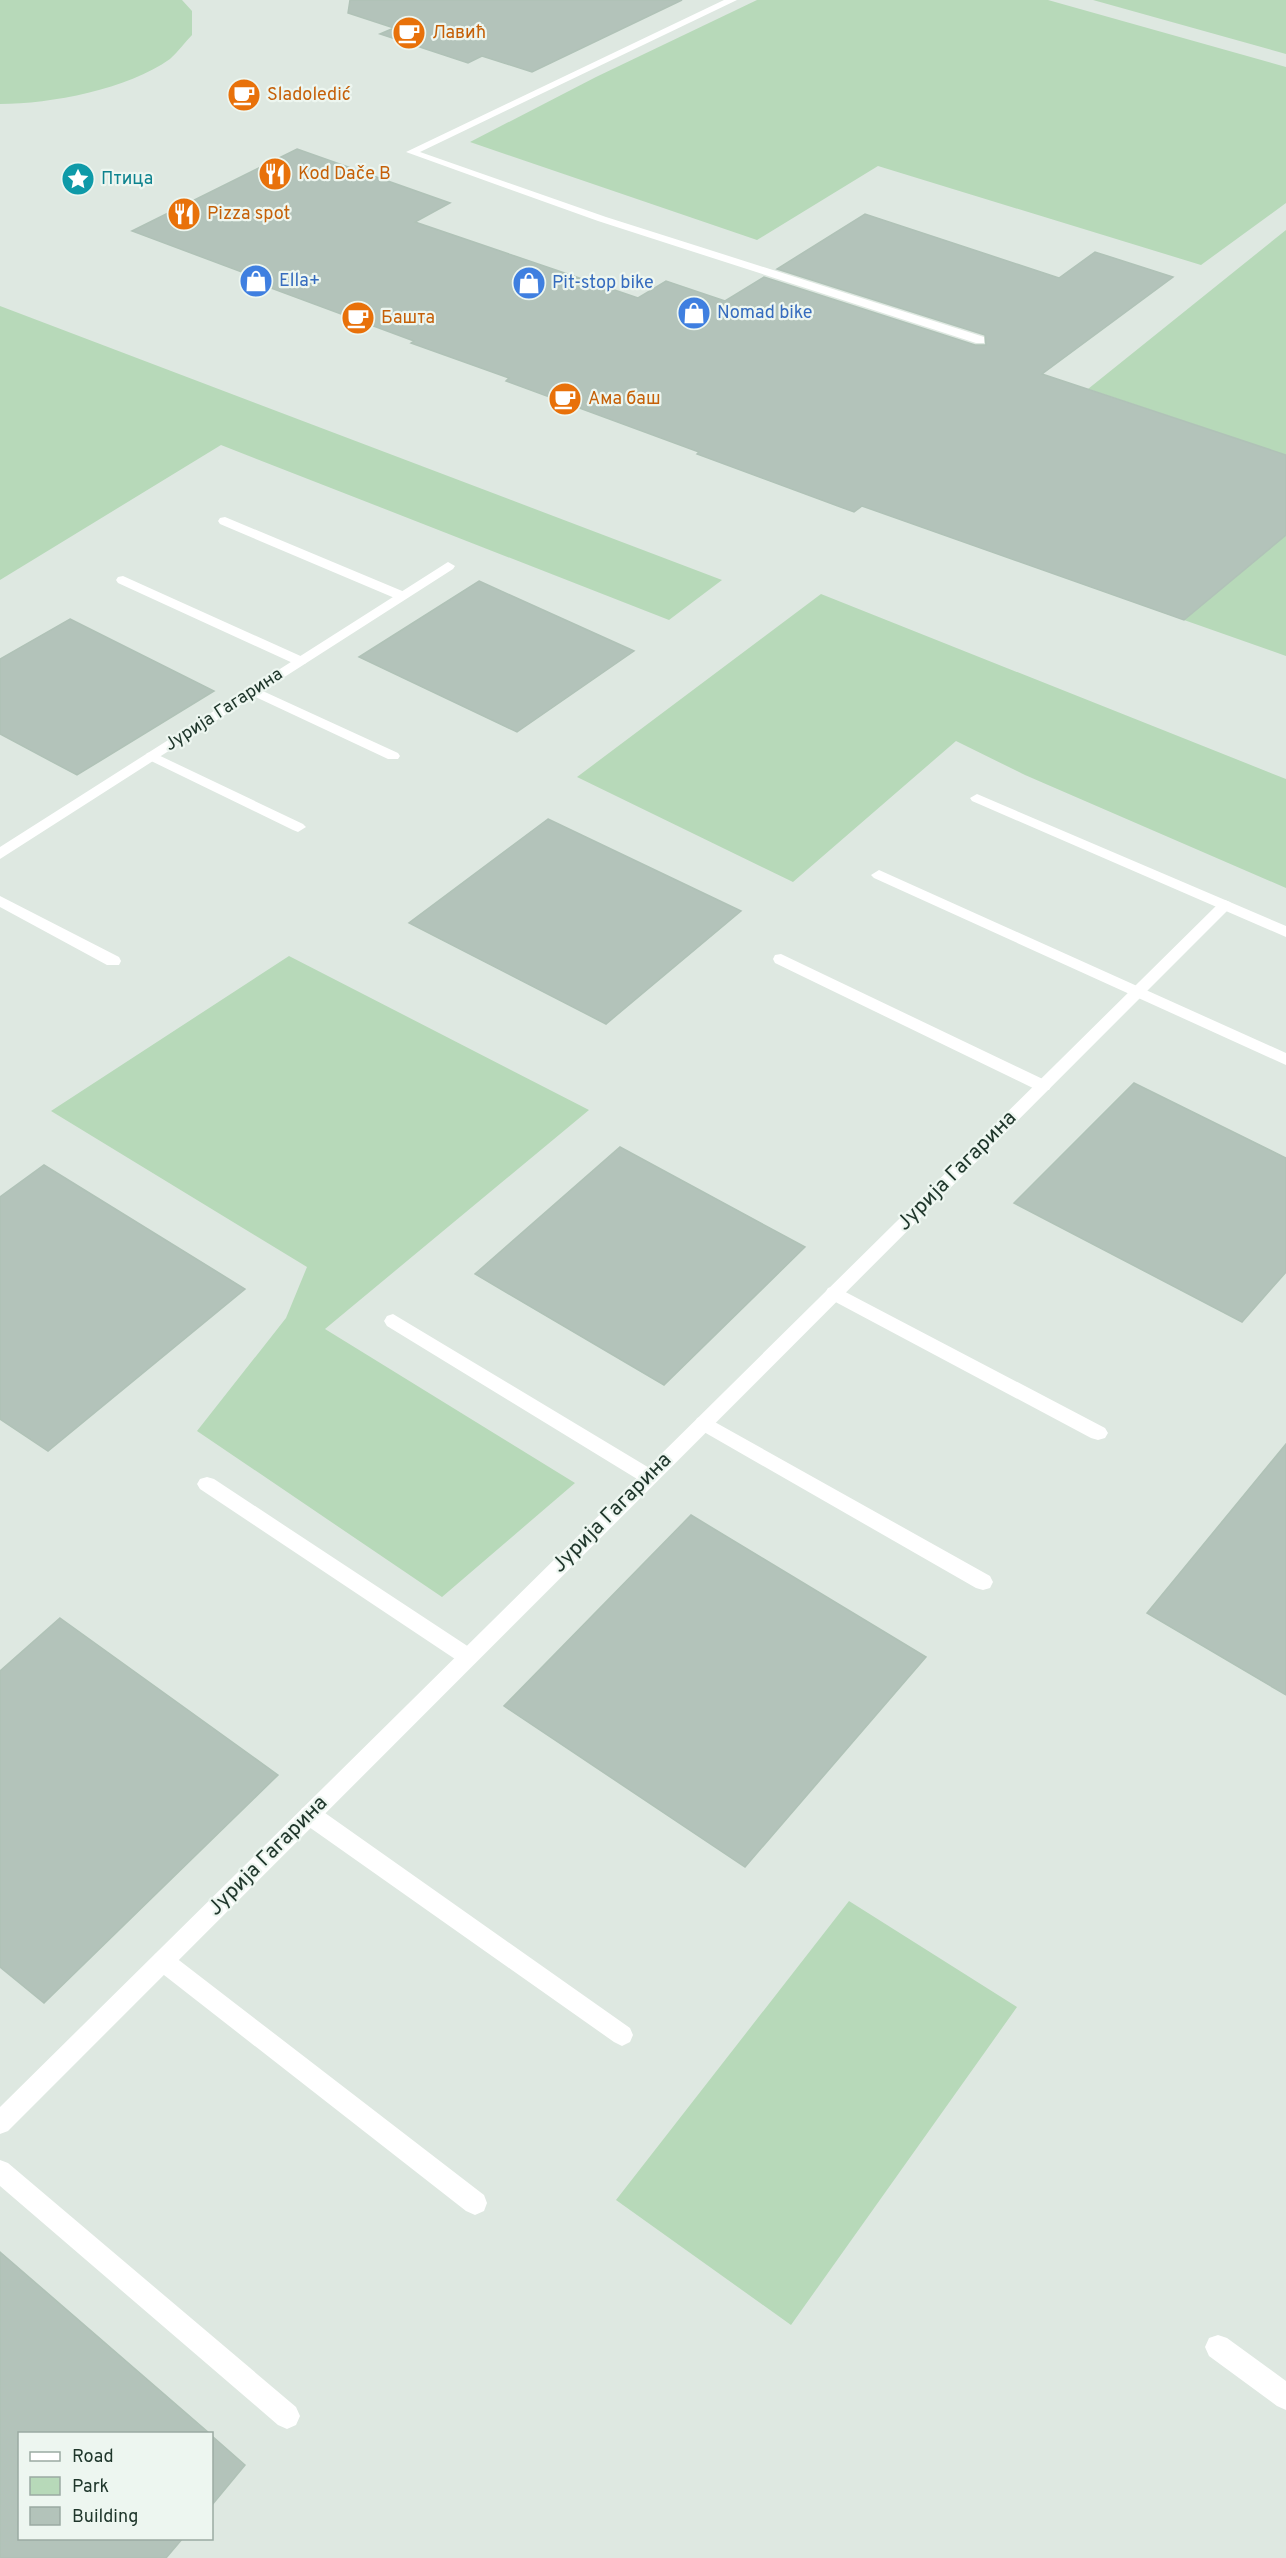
<svg xmlns="http://www.w3.org/2000/svg" width="1286" height="2558" font-family="Overpass,sans-serif">
<rect width="100%" height="100%" fill="#dee8e1"/>
<path fill="#b7d9b9" d="M0,0h182l10,11v24c-7,7 -14,17 -22,24 -42,30 -119,45 -170,45z
M757,0h291l238,67v136l-85,62 -323,-99 -121,74 -287,-98 126,-65z
M1093,0h193v54z
M1286,230v225l-198,-66z
M0,306l722,274 -53,40 -448,-175 -221,135z
M1286,535v121l-102,-36z
M821,594l465,185v109l-261,-113 -69,-34 -163,141 -216,-105z
M289,956l300,154 -264,219 250,154 -133,114 -245,-166 89,-113 21,-51 -256,-156z
M849,1901l168,106 -226,318 -175,-125z"/>
<path fill="#b3c3ba" stroke="#b0c2b7" stroke-width="1.5" d="M350,0h332l-150,72 -50,-16 -14,7 -88,-29 14,-6 -46,-15z
M297,149l153,54 -35,19 223,76 28,-17 59,20 39,-24 211,68h11l-1,-10 -208,-66 88,-55 194,64 36,-26 78,25 -131,97 244,81v80l-102,85 -322,-114 -8,6 -157,-58 2,-2 -193,-71 3,-3 -98,-35 3,-2 -170,-63 6,-3 -118,-44z
M479,581l155,70 -117,81 -158,-75z
M70,619l144,72 -137,84 -77,-41v-75z
M548,819l193,92 -135,113 -197,-101z
M1134,1083l152,75v114l-44,50 -228,-119z
M620,1147l185,100 -141,138 -189,-111z
M44,1165l201,124 -197,162 -48,-32v-222z
M1286,1444v251l-139,-82z
M691,1515l235,142 -181,210 -241,-161z
M60,1618l218,157 -234,228 -44,-36v-296z
M0,2252l209,181h-189v105h163l-17,20h-166z
M212,2436l33,29 -33,40z"/>
<g fill="none" stroke-linecap="round" stroke-linejoin="round">
<path fill="#fff" fill-rule="evenodd" d="M724,0h13l-317,152 186,65 378,120v6h-8l-378,-122 -192,-69z
M225,517l182,76 2,3 -7,4 -5,-1 -177,-75 -2,-3 2,-3z
M123,576l182,82 2,3 -2,3h-10l-177,-81 -2,-3 2,-3z
M254,687l144,66 2,3 -2,3h-10l-139,-65 -2,-3 2,-3z
M152,752l151,72 3,3 -8,5 -5,-2 -146,-71 -2,-3 2,-3z
M977,794l309,132v11l-314,-136 -2,-3z
M879,870l407,183v12l-412,-187 -3,-3z
M0,896l119,61 2,4 -2,4h-12l-107,-58z
M781,954l268,128 2,4 -2,4h-12l-262,-127 -2,-4 2,-4z
M834,1286l271,142 3,5 -3,5 -7,2 -7,-2 -263,-140 -3,-5 3,-5z
M393,1314l263,158 3,5 -3,5 -7,2 -7,-2 -255,-156 -3,-5 3,-5z
M704,1416l286,160 3,6 -3,6 -7,2 -7,-2 -279,-160 -2,-5 2,-5z
M207,1477l7,2 261,172 3,6 -3,6 -7,2 -7,-2 -261,-174 -3,-5 3,-5z
M310,1806l8,2 312,220 3,7 -3,7 -8,4 -8,-4 -312,-220 -3,-7 3,-7z
M163,1951l8,3 313,241 3,8 -3,8 -9,4 -9,-4 -311,-243 -3,-7 3,-7z
M0,2160l8,3 288,244 4,9 -4,9 -9,4 -9,-4 -278,-239z
M1218,2335l9,3 59,43v29l-9,-4 -68,-50 -4,-9 4,-9z"/>
<path fill="#fff" fill-rule="evenodd" d="M448,562l7,4 -2,3 -453,290v-12z
M1225,900l5,2 3,3 -3,3 -1222,1223 -8,3v-27l1220,-1205z"/>
</g>
<defs>
<symbol id="cafe-disc" viewBox="-11 -11 22 22"><circle r="9.5" fill="#e8710a" stroke="#edf6f0"/><path d="M-5.5-4.5H6V0H3Q3 3.5 0 3.5H-2.5Q-5.5 3.5-5.5 0ZM3-3.2v2h1.7v-2ZM-6 4.5H4V6H-6Z" fill="#fff"/></symbol>
<symbol id="restaurant-disc" viewBox="-11 -11 22 22"><circle r="9.5" fill="#e8710a" stroke="#edf6f0"/><path d="M-5-6h1v4h1v-4h1v4h1v-4h1v5L-1.5 .5V6h-2V.5L-5-1ZM5-6V6H3V1.5H1.5Q1.5-4 5-6Z" fill="#fff"/></symbol>
<symbol id="sight-disc" viewBox="-11 -11 22 22"><circle r="9.5" fill="#0f9aa8" stroke="#edf6f0"/><path d="M0-6L1.8-2.2L6-1.7L2.9 1.2L3.7 5.4L0 3.3L-3.7 5.4L-2.9 1.2L-6-1.7L-1.8-2.2Z" fill="#fff"/></symbol>
<symbol id="shop-disc" viewBox="-11 -11 22 22"><circle r="9.5" fill="#3f7fe0" stroke="#edf6f0"/><path d="M-5-2.5h2.3a2.7 3.5 0 0 1 5.4 0H5L5.5 6h-11ZM-1.5-2.5h3a1.5 2.3 0 0 0-3 0Z" fill="#fff"/></symbol>
</defs>
<g fill-rule="evenodd">
<use href="#cafe-disc" x="390" y="14" width="38" height="38"/>
<use href="#cafe-disc" x="225" y="76" width="38" height="38"/>
<use href="#restaurant-disc" x="256" y="155" width="38" height="38"/>
<use href="#sight-disc" x="59" y="160" width="38" height="38"/>
<use href="#restaurant-disc" x="165" y="195" width="38" height="38"/>
<use href="#shop-disc" x="237" y="262" width="38" height="38"/>
<use href="#shop-disc" x="510" y="264" width="38" height="38"/>
<use href="#shop-disc" x="675" y="294" width="38" height="38"/>
<use href="#cafe-disc" x="339" y="299" width="38" height="38"/>
<use href="#cafe-disc" x="546" y="380" width="38" height="38"/>
</g>
<g text-anchor="middle" dominant-baseline="central" stroke-width="4.5" stroke-linejoin="round" paint-order="stroke">
<g font-size="18" fill="#c56008" stroke="#edf6f0" text-anchor="start">
<text x="432" y="33">Лавић</text>
<text x="267" y="95">Sladoledić</text>
<text x="298" y="174">Kod Dače B</text>
<text x="207" y="214">Pizza spot</text>
<text x="381" y="318">Башта</text>
<text x="588" y="399">Ама баш</text>
</g>
<g font-size="18" fill="#0d838f" stroke="#edf6f0" text-anchor="start">
<text x="101" y="179">Птица</text>
</g>
<g font-size="18" fill="#366cbe" stroke="#edf6f0" text-anchor="start">
<text x="279" y="281">Ella+</text>
<text x="552" y="283">Pit-stop bike</text>
<text x="717" y="313">Nomad bike</text>
</g>
<g font-size="18" fill="#20372c" stroke="#edf6f0">
<text transform="translate(224 710) rotate(-33)">Јурија Гагарина</text>
</g>
<g font-size="21" fill="#20372c" stroke="#edf6f0">
<text transform="translate(957 1171) rotate(-45)">Јурија Гагарина</text>
<text transform="translate(612 1513) rotate(-45)">Јурија Гагарина</text>
<text transform="translate(268 1856) rotate(-45)">Јурија Гагарина</text>
</g>
</g>
<rect x="18" y="2432" width="195" height="108" fill="#edf6f0" stroke="#9baaa2" stroke-width="1.5"/>
<rect x="30" y="2452" width="30" height="9" fill="#ffffff" stroke="#9baaa2" stroke-width="1.5"/>
<text x="72" y="2462" font-size="18" fill="#20372c">Road</text>
<rect x="30" y="2477" width="30" height="18" fill="#b7d9b9" stroke="#9baaa2" stroke-width="1.5"/>
<text x="72" y="2492" font-size="18" fill="#20372c">Park</text>
<rect x="30" y="2507" width="30" height="18" fill="#b3c3ba" stroke="#9baaa2" stroke-width="1.5"/>
<text x="72" y="2522" font-size="18" fill="#20372c">Building</text>
</svg>
